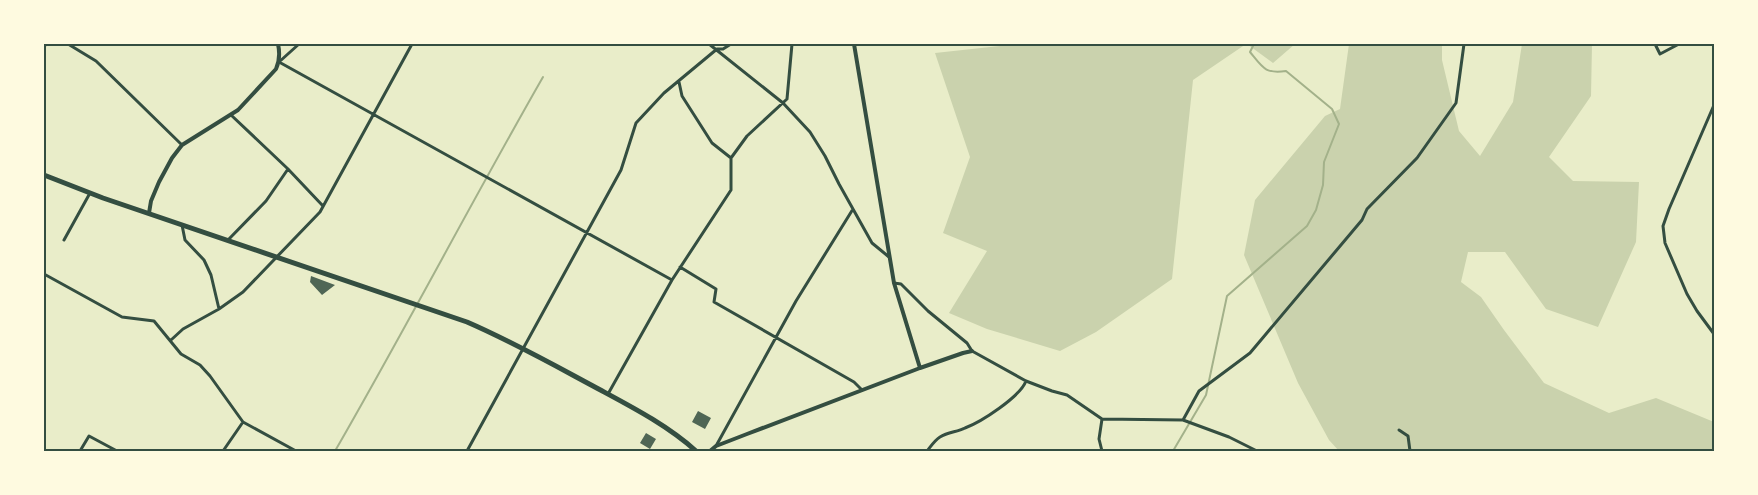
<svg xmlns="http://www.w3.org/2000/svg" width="1758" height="495" font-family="Inter,sans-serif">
<rect width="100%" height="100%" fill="#e9edc9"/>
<path fill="#cad2ad" d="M1018,44h228l-53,36 -21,199 -76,53 -36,19 -73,-22 -38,-16 38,-62 -44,-18 27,-76 -35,-104z
M1247,44h48l-22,19z
M1349,44h93v16l17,71 21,25 33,-54 9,-58h70l-1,52 -42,61 24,24 66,1 -3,60 -38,85 -52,-18 -41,-57h-37l-7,30 20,15 23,33 40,53 65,30 47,-15 58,24v29h-375l-10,-11 -31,-57 -54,-128 11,-55 70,-84 15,-7z"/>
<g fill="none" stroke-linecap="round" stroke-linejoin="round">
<path stroke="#a3b18a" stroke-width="2" d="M335,451c71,-123 137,-250 208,-374
M1173,451l33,-56 21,-99 80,-70 9,-16 7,-25 1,-23 15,-38 -7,-15 -46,-38c-21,3 -23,-3 -36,-19l4,-8"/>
</g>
<path fill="#4f6655" d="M311,276l24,9 -13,10 -12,-13z
M698,411l13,7 -6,11 -13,-7z
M646,433l10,6 -6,10 -10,-6z"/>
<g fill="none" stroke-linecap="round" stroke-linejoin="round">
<path stroke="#344e41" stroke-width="3" d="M68,44l28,17 86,84
M299,44l-20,18 393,218
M709,44l74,59 27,29 15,24 14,28 33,59 17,14
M1655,44l5,10 19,-10
M44,47l2,-3
M679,82l3,14 30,47 19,15
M1714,105l-45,104 -6,17 2,17 22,51 10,17 17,23
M231,115l57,54 35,37
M182,225l3,15 19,20 7,15 8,34
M64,240l26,-47
M228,240l38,-39 22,-32
M680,267l36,22 -2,13 140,80 8,8
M44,274l78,43 32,4 27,33 19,11 10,11 33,46 53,29
M894,283l7,1 27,27 39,32 5,8 54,30 26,10 15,4 35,24 81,1 46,17 28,14
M171,340l12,-11 36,-20 24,-17 77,-80 92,-168
M608,394l64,-114 59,-90v-32l16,-22 40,-37 5,-55
M1183,420l16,-29 51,-38 112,-133 5,-11 50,-51 39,-55 8,-59
M1399,430l9,6 2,15
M716,446l80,-145 57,-92
M80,451l9,-15 28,15
M223,451l20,-29
M467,451l154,-281 15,-47 28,-30 53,-44h6l8,-5
M927,451c4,-5 8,-11 13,-14 8,-5 17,-5 25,-9 16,-6 55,-31 61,-47
M1102,451l-3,-12 3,-20"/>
<path stroke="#344e41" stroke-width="4" d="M854,44l40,239 26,85
M149,213l2,-12 8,-19 13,-24 10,-13 56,-35 38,-41c4,-9 4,-16 2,-25
M710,451l6,-5 31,-12 173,-66 43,-15 9,-2"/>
<path stroke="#344e41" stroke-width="5" d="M44,175l59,23 364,124c44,19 85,42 126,64 35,19 73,38 103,65"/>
</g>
<rect width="1758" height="495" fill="none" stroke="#fefae0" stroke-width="90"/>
<rect x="45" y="45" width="1668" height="405" fill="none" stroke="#344e41" stroke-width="2"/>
</svg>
